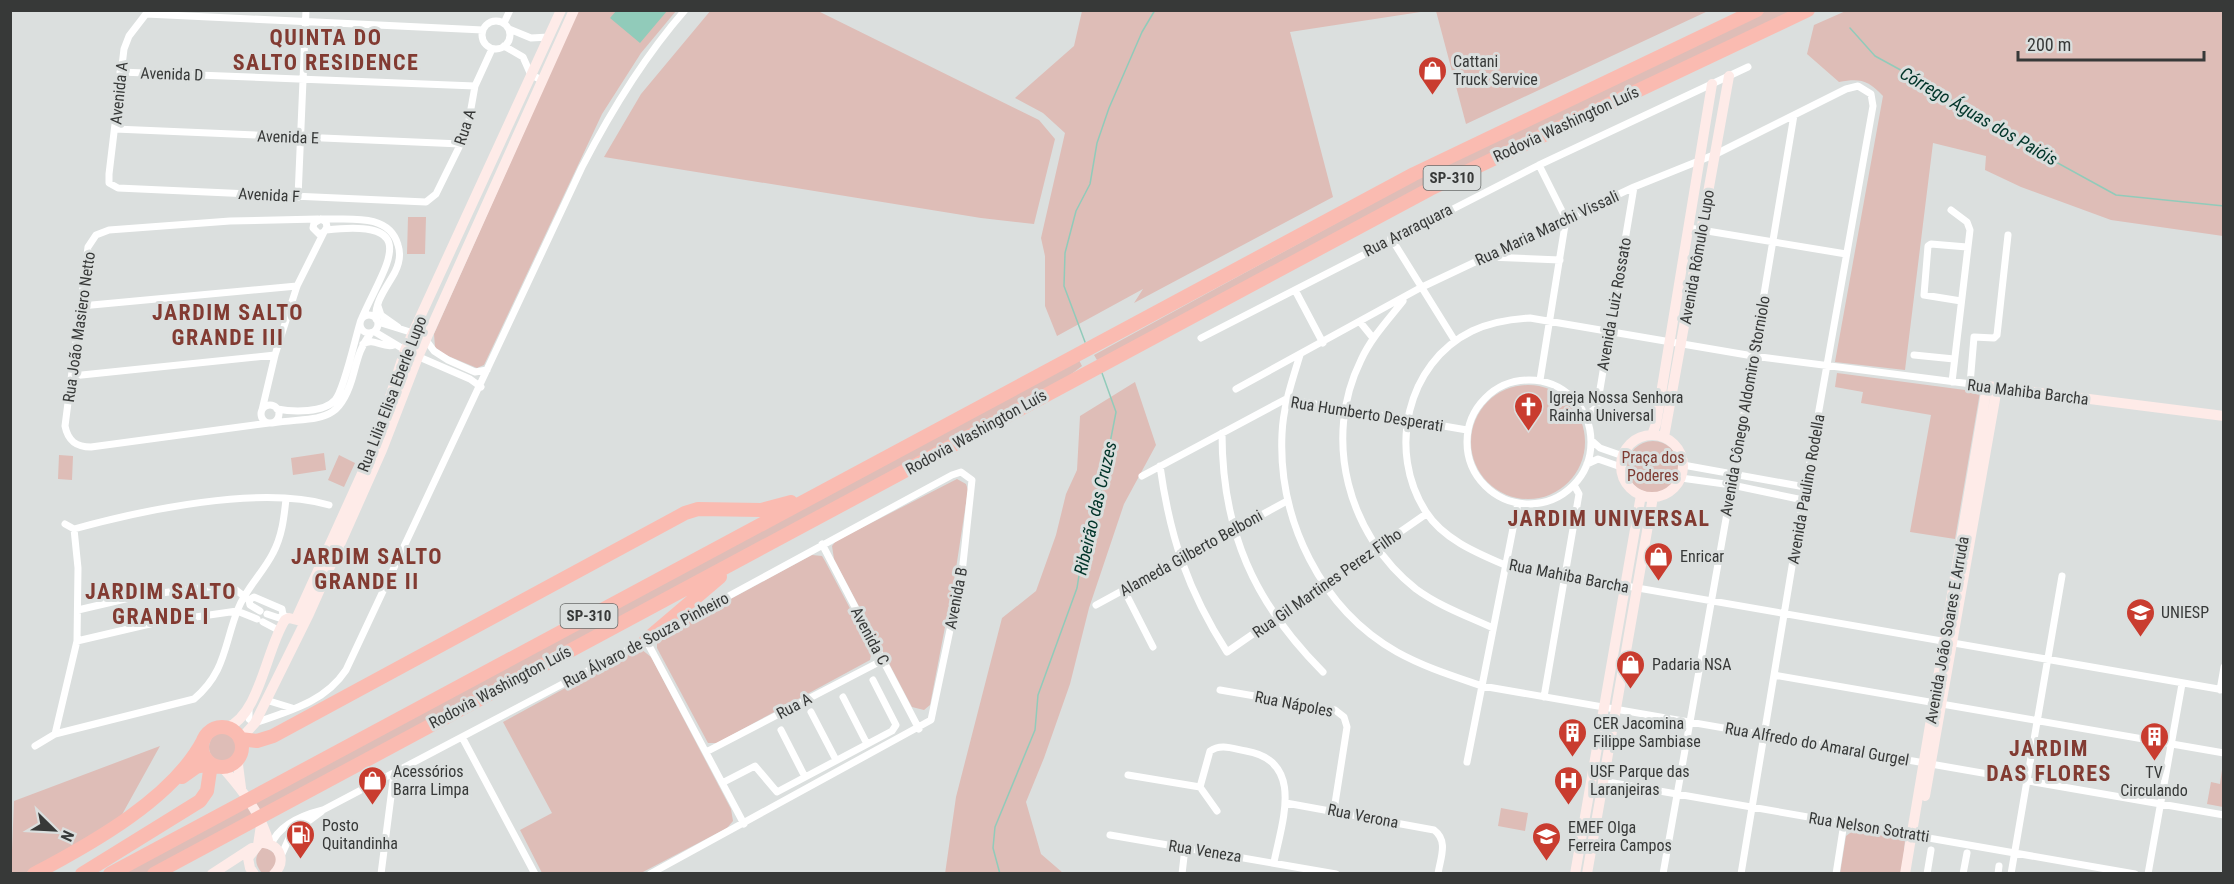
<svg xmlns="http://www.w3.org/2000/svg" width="2234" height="884" font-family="'Roboto Condensed',sans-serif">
<rect width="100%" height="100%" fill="#dbdfde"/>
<path fill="#debdb7" d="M711,10l107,1 221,109 16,19 -21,85 -53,-6 -377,-61 37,-63z
M1848,10l375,1v225l-112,-16 -90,-33 -36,-17 1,-14 -53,-13 -28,227 -70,-8 48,-266c-15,-16 -23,-18 -44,-14l-32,-28 7,-29z
M578,11h98l-35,42 -39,61 -118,251 -7,3 -36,-15 -6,-6 -1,-13z
M1082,11v-1l345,1 -137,21 43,165 -199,106 9,-14 -86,47 -12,-30v-50l-4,-18 24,-105 -22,-20 -28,-15 59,-52z
M1436,11l1,-1 271,1 -242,113z
M1766,11h34l-687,343 -16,6 -3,-5 395,-215z
M408,217h18l-1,37h-18z
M1079,360l3,6 -20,15 -915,492 -29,1z
M1837,373l143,19 -25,147 -45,-7 21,-117 -70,-12 2,-11 -28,-5z
M1135,382l21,63 -32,59 -35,104 -19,76 -26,74 -18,44 15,52 22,19 -118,1 11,-77 46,-179 34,-27 20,-56 10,-41 11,-24 3,-54z
M1471 442a57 57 0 1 1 114 0a57 57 0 1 1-114 0Z
M1627 467a26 26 0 1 1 52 0a26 26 0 1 1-52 0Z
M324,453l2,17 -33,5 -2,-17z
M59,455l14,1 -1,24 -14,-1z
M339,455l16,8 -11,24 -16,-7z
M957,479l9,5 2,6 -13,85 -25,130 -6,5 -12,-3 -78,-148 -2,-13 4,-5z
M812,555l10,1 3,5 47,89 -2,10 -153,83h-9l-51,-95v-6l7,-7z
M641,649l10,8 80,152 2,12 -6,7 -86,45h-99l-22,-43 32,-17 -49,-91 132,-72z
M209 747a15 15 0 1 1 30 0a15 15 0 1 1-30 0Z
M160,746l-41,74 -21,15 -73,38 -14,1 3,-73z
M2223,763v44l-16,-3 4,-22 9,2z
M1501,808l27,5 -3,18 -27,-5z
M1854,830l51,10 -3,33 -62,1 6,-38z
M263,846l16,10 -8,17 -10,-1c-8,-11 -5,-17 2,-26z"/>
<path fill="#91cbba" d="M616,11v-1l51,1 -27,32 -30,-25z"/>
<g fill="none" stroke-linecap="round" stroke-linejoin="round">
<path stroke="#91cbba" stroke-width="1.5" d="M1850,28l25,28 64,35 35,26 142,78 108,11
M1085,342l-21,-56 1,-33 11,-42 14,-27 7,-41 12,-35 33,-76 13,-22
M1000,874l-7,-26 2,-21 40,-97 3,-35 39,-107 5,-32 14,-40 20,-104 -14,-39"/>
<path stroke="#fff" stroke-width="7" d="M149,10l-20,26 -5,13 -15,125v9l9,5 308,14 10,-8 31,-63 8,-45 17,-37
M146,14l337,16
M482 35a14 14 0 1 1 28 0a14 14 0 1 1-28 0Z
M504,23l6,-13
M509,29l22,9 18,-1
M504,46l19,11 8,18 11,5
M120,72l355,14
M115,129l346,15
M1539,165l27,54 -26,161
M298,197l8,-187
M1951,210l16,12 3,8 -18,152
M321,219l5,3 1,5 -3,5 -5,2 -6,-6 1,-5 7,-4c26,1 68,-7 77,26 3,9 1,19 -3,27 -8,15 -21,30 -19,47
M1689,228l157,26
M326,230c100,-12 58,36 35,90
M1391,238l64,103
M1488,257l72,3
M1295,290l28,53
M1403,301c-15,19 -32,37 -42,59 -39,79 -13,175 55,229 23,17 51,27 77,39
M1961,301l-37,-6 4,-49 3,-2 36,3
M81,306l216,-20
M378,306l3,9 17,12
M360 324a9 9 0 1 1 18 0a9 9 0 1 1-18 0Z
M378,322l45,14 11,15 14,9 27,12 12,-2
M1360,322l13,16
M375,332l35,21 60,26 11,8
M1201,338l338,-173 209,-98
M363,344c11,-7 20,5 31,1
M1300,355c-8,26 -17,52 -18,79 -4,86 39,175 115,218 27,15 56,24 85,34l742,129
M1914,355l40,4
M72,376l203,-21
M1467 442a62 62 0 1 1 124 0a62 62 0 1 1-124 0Z
M1970,384l4,-47 20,1 3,-3 11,-100
M1987,386l-234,-30 -223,-38c-20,1 -39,4 -58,13 -66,32 -85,121 -46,181 17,27 51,41 79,53l719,125
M1236,389l184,-101 214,-101 82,-33 130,-65 12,-3 13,8 2,12 -70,394 -62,374
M261 414a9 9 0 1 1 18 0a9 9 0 1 1-18 0Z
M277,409c16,3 47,4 58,-9 9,-10 20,-61 25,-77
M262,410l13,-55 22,-69 27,-54
M1586,416l11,-9 37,-220
M269,423l-178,24c-15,0 -23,-6 -26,-21l23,-179 8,-12 13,-5 121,-9 88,-2
M272,423c49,-7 68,3 82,-51 4,-15 7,-27 17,-39
M1222,433c0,98 32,170 101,239
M1591,440l9,8 23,8
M1587,464l11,-5 23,8
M1683,465l122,22
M1160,466c10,72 28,125 67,186l199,-138
M1142,476l144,-77 181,31
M1681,478l51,7 71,15
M65,524l9,5
M74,529c69,-19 186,-44 255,-24
M822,544l97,185
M1124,590l29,57
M249,600l5,-3 28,12 1,6 6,3
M1096,605l191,-104
M78,610l60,-14 85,-11 13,5 13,10 1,5 10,6
M267,614l12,4 4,-3
M263,622l17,9
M646,640l98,184
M77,641l77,-18 83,-12 20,8
M1774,675l450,78
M1220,690l115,20 9,7 3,10 -13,83
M2220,690l4,-23
M843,697l24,47
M1544,697l35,-203 -5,-9
M266,700l26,8
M249,709v10l6,4c34,-12 70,-21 91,-53l236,-503c29,-56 61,-109 103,-157
M811,712l25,48
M781,730l24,47
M55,734l22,-93 1,-73 -4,-39
M462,737l73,137
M35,746l20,-12 139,-35c32,-27 30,-55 44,-90 8,-21 25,-36 35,-56 9,-17 11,-35 13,-54
M706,752l177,-92
M1467,762l51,-259
M1128,775l72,12
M1602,781l533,93
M722,783l33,-17 22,26 115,-61 4,-6 -23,-45
M1286,803l148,27c15,11 6,29 4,44
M1217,811l-17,-24 10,-36c11,-8 24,-2 36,0 59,10 36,71 28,111
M1110,835l226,39
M271,845c8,-21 32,-30 52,-35l325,-171
M281,856l10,-22 30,-22
M381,874l13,-101
M650,874l281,-154 31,-147 10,-93 -11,-8 -9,3 -286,155
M1182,874l3,-26
M1663,874l69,-389 62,-370
M1836,874l8,-51
M1927,874l4,-24
M1963,874l4,-21
M1998,874l1,-8
M2011,874l51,-298
M2148,874l34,-190"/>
<path stroke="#feebe8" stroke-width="10" d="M1621 466a31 31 0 1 1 62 0a31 31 0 1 1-62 0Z
M1652,435l4,-11 56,-340
M1664,437l65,-361
M296,619l78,-172 31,-97 156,-340
M226,728c34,-13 40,-79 59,-108l4,-2 12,3
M238,737l7,-3 10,-11 54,-109 73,-164 36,-93 156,-347
M240,754l-2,11 3,23
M222,767c19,21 41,49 47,77
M1925,796l72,-408
M264,843c17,2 22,19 10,31
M212,874l40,-26
M254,874l-4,-6 -2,-10 10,-13 3,-20
M1575,874l66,-379
M1587,874l66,-377
M1905,874l82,-488 237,30"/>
<path stroke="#fabbb1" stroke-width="14" d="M646,640l74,-63
M202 747a20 20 0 1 1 40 0a20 20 0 1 1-40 0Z
M240,739l17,2 16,-5 412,-223 13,-4 63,1 30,-8
M182,777l14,-10 14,-3
M34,874c57,-30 140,-76 170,-135
M82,874l118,-73 7,-10 4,-27
M110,874l1304,-700 343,-164
M154,874l1276,-685 378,-179"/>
</g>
<defs>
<symbol id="shop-pin" viewBox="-11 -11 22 30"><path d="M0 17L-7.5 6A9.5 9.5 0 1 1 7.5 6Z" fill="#c93c2f" stroke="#dbdfde"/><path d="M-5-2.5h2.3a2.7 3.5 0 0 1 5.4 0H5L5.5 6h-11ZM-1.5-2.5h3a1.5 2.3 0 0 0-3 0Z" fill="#fff"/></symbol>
<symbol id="church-pin" viewBox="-11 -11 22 30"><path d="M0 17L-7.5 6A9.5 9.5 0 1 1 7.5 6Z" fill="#c93c2f" stroke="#dbdfde"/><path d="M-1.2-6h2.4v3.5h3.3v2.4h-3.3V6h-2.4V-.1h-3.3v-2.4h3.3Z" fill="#fff"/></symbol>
<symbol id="university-pin" viewBox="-11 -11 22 30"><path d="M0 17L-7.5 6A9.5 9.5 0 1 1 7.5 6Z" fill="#c93c2f" stroke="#dbdfde"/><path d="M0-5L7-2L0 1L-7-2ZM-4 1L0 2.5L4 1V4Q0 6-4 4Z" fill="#fff"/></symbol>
<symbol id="building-pin" viewBox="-11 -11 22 30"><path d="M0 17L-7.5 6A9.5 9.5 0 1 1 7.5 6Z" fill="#c93c2f" stroke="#dbdfde"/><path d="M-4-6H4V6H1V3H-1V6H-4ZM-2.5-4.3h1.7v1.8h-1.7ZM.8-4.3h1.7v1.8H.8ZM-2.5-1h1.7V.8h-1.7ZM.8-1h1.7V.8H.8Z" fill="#fff"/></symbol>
<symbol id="hospital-pin" viewBox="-11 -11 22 30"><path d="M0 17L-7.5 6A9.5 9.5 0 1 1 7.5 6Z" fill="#c93c2f" stroke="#dbdfde"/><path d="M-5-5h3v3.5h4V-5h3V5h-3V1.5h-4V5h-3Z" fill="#fff"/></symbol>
<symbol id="fuel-pin" viewBox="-11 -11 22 30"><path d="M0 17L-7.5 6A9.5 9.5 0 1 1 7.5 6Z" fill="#c93c2f" stroke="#dbdfde"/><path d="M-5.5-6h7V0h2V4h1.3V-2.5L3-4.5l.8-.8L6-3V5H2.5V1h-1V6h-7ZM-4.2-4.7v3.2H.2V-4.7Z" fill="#fff"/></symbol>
<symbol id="school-pin" viewBox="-11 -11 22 30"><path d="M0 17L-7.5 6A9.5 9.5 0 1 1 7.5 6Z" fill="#c93c2f" stroke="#dbdfde"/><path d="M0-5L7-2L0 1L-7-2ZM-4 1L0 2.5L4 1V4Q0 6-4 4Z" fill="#fff"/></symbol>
</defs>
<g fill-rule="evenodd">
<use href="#shop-pin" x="1416" y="54" width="33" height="45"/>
<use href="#church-pin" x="1512" y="390" width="33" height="45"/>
<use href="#shop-pin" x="1642" y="540" width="33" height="45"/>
<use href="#university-pin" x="2124" y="596" width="33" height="45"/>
<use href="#shop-pin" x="1614" y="648" width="33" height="45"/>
<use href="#building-pin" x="1556" y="716" width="33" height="45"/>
<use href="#building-pin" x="2138" y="720" width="33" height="45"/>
<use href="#shop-pin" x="356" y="764" width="33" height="45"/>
<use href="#hospital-pin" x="1552" y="764" width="33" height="45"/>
<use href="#fuel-pin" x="284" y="818" width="33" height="45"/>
<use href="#school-pin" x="1530" y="820" width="33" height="45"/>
</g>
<g text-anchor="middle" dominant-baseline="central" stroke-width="6" stroke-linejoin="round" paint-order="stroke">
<g fill="#dbdfde" stroke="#686b6a" stroke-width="1.5">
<rect x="1423.5" y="166" width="57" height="24" rx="4.5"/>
<rect x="560.5" y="604" width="57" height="24" rx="4.5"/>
</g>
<g font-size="15" font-weight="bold" fill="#373938">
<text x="1452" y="178">SP-310</text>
<text x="589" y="616">SP-310</text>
</g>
<g font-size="16" fill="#373938" stroke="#dbdfde" text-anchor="start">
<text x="1453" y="61">Cattani<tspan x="1453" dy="18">Truck Service</tspan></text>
<text x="1549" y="397">Igreja Nossa Senhora<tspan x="1549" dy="18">Rainha Universal</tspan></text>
<text x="1680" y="556">Enricar</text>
<text x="2161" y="612">UNIESP</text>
<text x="1652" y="664">Padaria NSA</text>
<text x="1593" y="723">CER Jacomina<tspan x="1593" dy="18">Filippe Sambiase</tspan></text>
<text x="393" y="771">Acessórios<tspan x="393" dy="18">Barra Limpa</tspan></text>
<text x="1590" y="771">USF Parque das<tspan x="1590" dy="18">Laranjeiras</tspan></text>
<text x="2154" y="772" text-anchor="middle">TV<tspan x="2154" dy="18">Circulando</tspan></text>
<text x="322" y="825">Posto<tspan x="322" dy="18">Quitandinha</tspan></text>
<text x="1568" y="827">EMEF Olga<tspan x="1568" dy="18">Ferreira Campos</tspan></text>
</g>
<g font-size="16" fill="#373938" stroke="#dbdfde">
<text transform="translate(172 74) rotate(2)">Avenida D</text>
<text transform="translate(119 93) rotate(-84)">Avenida A</text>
<text transform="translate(1566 124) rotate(-25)">Rodovia Washington Luís</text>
<text transform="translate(465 127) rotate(-72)">Rua A</text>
<text transform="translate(288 137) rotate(2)">Avenida E</text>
<text transform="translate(269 195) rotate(3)">Avenida F</text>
<text transform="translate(1547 228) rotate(-25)">Rua Maria Marchi Vissali</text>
<text transform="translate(1408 230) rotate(-27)">Rua Araraquara</text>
<text transform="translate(1697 257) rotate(-80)">Avenida Rômulo Lupo</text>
<text transform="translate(1614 304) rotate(-80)">Avenida Luiz Rossato</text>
<text transform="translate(79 327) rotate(-82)">Rua João Masiero Netto</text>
<text transform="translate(2028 392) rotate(7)">Rua Mahiba Barcha</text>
<text transform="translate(392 394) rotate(-69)">Rua Lilia Elisa Eberle Lupo</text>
<text transform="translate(1745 406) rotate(-80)">Avenida Cônego Aldomiro Storniolo</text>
<text transform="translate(1367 414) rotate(9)">Rua Humberto Desperati</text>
<text transform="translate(976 432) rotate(-29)">Rodovia Washington Luís</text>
<text transform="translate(1806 489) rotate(-80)">Avenida Paulino Rodella</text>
<text transform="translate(1191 553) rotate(-29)">Alameda Gilberto Belboni</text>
<text transform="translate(1569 576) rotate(11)">Rua Mahiba Barcha</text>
<text transform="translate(1327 583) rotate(-35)">Rua Gil Martines Perez Filho</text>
<text transform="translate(956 598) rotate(-79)">Avenida B</text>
<text transform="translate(1947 630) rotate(-80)">Avenida João Soares E Arruda</text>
<text transform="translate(870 636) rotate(62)">Avenida C</text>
<text transform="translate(646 640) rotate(-28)">Rua Álvaro de Souza Pinheiro</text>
<text transform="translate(500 687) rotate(-28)">Rodovia Washington Luís</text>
<text transform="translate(1294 704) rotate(11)">Rua Nápoles</text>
<text transform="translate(794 706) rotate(-28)">Rua A</text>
<text transform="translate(1817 744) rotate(10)">Rua Alfredo do Amaral Gurgel</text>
<text transform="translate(1363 816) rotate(11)">Rua Verona</text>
<text transform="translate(1869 827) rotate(9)">Rua Nelson Sotratti</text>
<text transform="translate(1205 851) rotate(9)">Rua Veneza</text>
</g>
<g font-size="16" fill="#7e3b32" stroke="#dbdfde">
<text x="1653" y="457">Praça dos<tspan x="1653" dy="18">Poderes</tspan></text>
</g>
<g font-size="18" font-style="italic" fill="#003429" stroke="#dbdfde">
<text transform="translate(1979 116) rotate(30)">Córrego Águas dos Paióis</text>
<text transform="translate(1095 508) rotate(-77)">Ribeirão das Cruzes</text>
</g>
<g font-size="22" font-weight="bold" letter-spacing="1.5" fill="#823b32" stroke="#dbdfde">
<text x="326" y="37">QUINTA DO<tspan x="326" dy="25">SALTO RESIDENCE</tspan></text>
<text x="228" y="312">JARDIM SALTO<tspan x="228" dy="25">GRANDE III</tspan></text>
<text x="1609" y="518">JARDIM UNIVERSAL</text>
<text x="367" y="556">JARDIM SALTO<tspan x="367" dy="25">GRANDE II</tspan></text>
<text x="161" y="591">JARDIM SALTO<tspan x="161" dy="25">GRANDE I</tspan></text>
<text x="2049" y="748">JARDIM<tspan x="2049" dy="25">DAS FLORES</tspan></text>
</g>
</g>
<rect width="2234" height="884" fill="none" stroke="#373938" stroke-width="24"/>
<g transform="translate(54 830) rotate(114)" stroke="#dbdfde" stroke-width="4.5" paint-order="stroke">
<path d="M0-4.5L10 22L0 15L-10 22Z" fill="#373938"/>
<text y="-9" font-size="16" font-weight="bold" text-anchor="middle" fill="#373938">N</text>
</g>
<path d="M2018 51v9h186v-9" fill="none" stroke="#373938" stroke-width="3"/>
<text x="2027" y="51" font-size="18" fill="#373938" stroke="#dbdfde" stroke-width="4.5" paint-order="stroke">200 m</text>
</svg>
